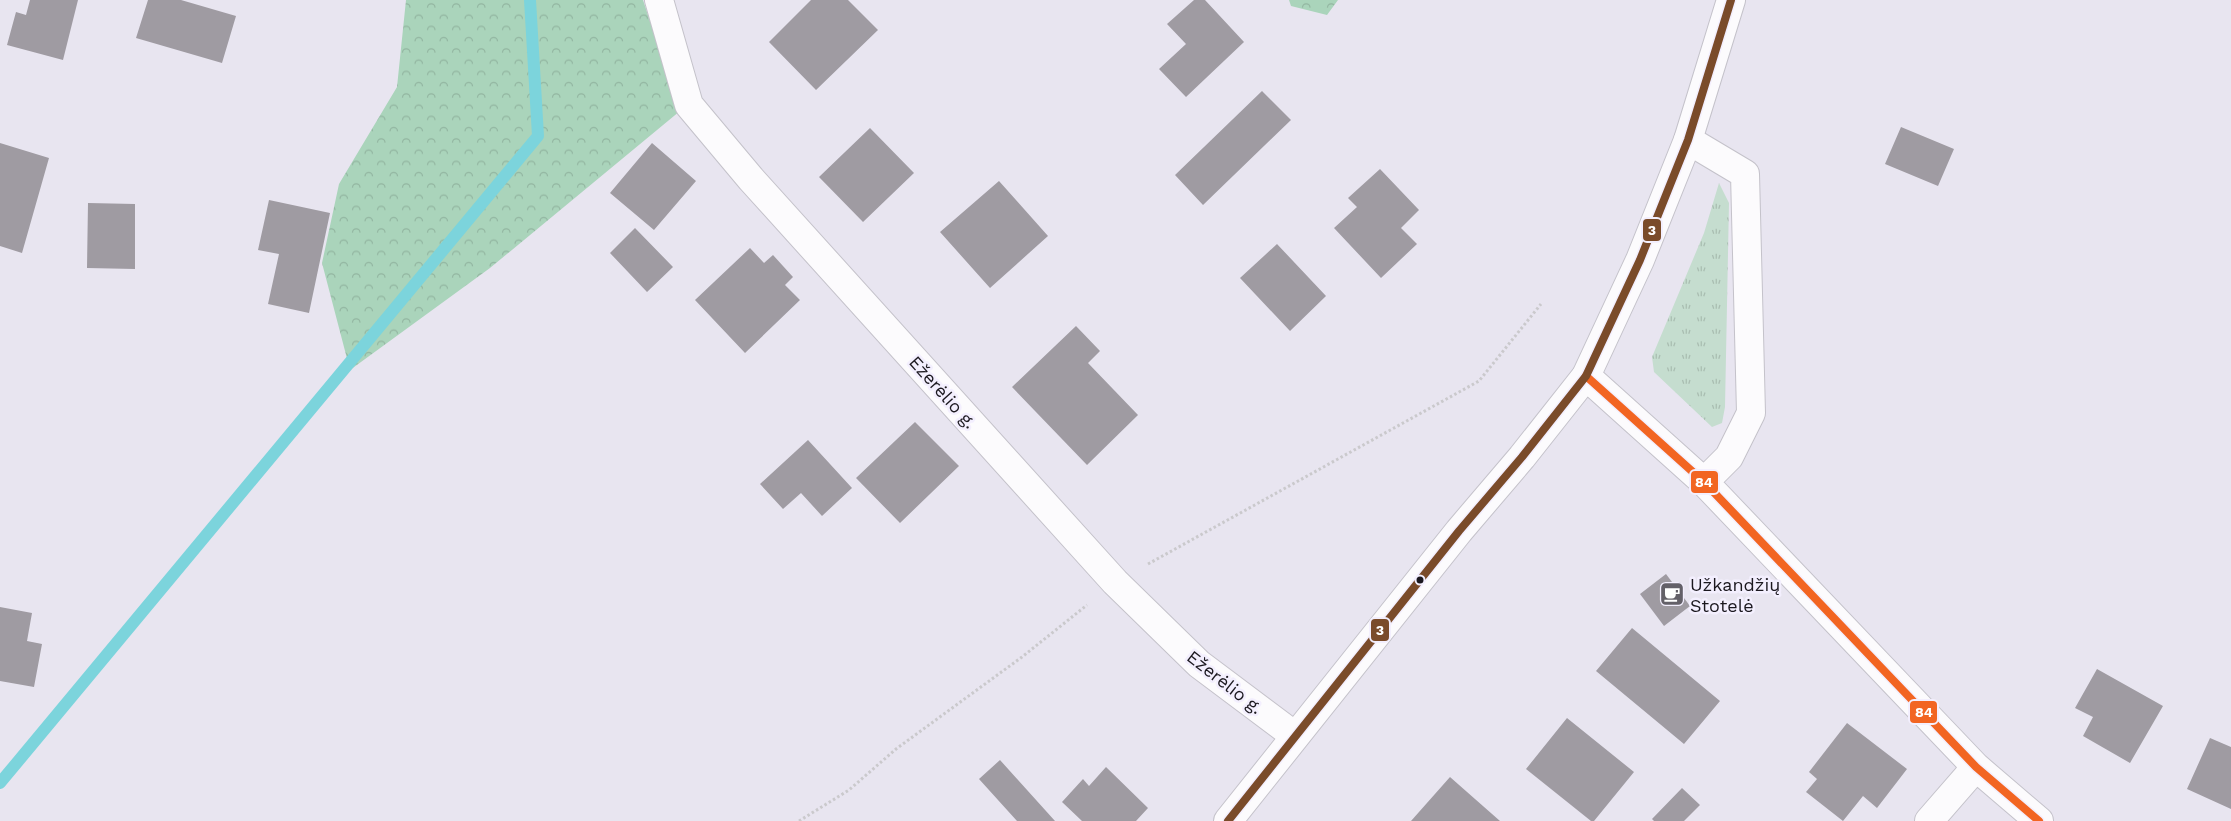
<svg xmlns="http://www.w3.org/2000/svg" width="2231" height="821" font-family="'Work Sans',sans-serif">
<defs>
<pattern id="grass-tufts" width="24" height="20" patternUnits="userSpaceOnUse" patternTransform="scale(1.25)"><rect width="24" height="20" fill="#c5ddcf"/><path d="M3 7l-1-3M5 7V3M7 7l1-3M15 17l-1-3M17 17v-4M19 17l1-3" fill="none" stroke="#a9bdb1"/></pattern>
<pattern id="forest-crowns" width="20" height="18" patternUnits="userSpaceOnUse" patternTransform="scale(1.25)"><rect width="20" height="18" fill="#aad4bb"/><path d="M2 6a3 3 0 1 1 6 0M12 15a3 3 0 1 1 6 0" fill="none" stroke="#92b5a0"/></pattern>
</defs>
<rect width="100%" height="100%" fill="#e8e5f0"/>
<path fill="url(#grass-tufts)" d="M1719,183l10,20 -4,204 -3,16 -10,4 -58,-55 -2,-15 52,-124z"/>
<path fill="url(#forest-crowns)" d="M406,0h237l37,111 -190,157 -140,102 -28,-107 17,-79 58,-97z
M1289,0h49l-11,15 -36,-9z"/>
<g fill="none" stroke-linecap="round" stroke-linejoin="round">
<path stroke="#7cd4dc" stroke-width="12" d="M0,783l538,-647 -8,-136"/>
</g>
<path fill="#9f9ba2" d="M30,0h48l-15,60 -56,-15 9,-33 10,3z
M148,0h33l55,16 -14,47 -86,-25z
M811,0h37l30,30 -62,60 -47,-48z
M1194,0h11l39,42 -58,55 -27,-28 27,-25 -19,-20z
M1262,91l29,29 -88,85 -28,-30z
M1901,127l53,22 -16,37 -53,-22z
M870,128l44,45 -51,49 -44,-45z
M0,143l49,15 -27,95 -22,-7z
M652,143l44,38 -42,49 -44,-37z
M1380,169l39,41 -18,18 16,16 -36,34 -47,-50 23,-21 -9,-9z
M999,181l49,55 -58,52 -50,-56z
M269,200l61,13 -21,100 -41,-9 11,-50 -21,-4z
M88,203l47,1v65l-48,-1z
M635,228l38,39 -26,25 -37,-39z
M1277,244l49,52 -36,35 -50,-53z
M750,248l14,15 9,-8 20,22 -8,8 15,15 -55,53 -50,-53z
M1076,326l24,25 -12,12 50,52 -51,50 -75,-78z
M915,422l44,44 -59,57 -44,-45z
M808,440l44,48 -30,28 -21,-23 -18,16 -23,-25z
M1666,574l24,32 -26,20 -24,-32z
M0,607l32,6 -5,28 15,3 -8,43 -34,-6z
M1632,628l88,73 -36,43 -88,-73z
M2097,669l66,37 -33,57 -47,-27 10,-19 -18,-9z
M1567,718l67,54 -40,49h-3l-65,-52z
M1847,723l60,46 -30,39 -14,-12 -20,25 -37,-29 11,-13 -8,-7z
M2210,738l21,9v62l-44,-20z
M1000,760l55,61h-38l-38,-42z
M1106,767l42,41 -12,13h-54l-20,-19 21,-23 6,7z
M1450,777l50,44h-89z
M1682,788l18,17 -16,16h-30l-2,-2z"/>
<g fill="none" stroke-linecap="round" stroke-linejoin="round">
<defs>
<path id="street" d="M659,0l30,105 62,74 364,403 84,82 96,72
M1688,140l57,34 6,239 -22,44 -25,25
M1586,376l118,106 272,285 63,54
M1929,821l47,-54"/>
<path id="secondary" d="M1228,821l231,-290 63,-74 64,-81 54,-116 48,-120 43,-140"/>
</defs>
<use href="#street" stroke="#c4c2ca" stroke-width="30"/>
<use href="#secondary" stroke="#c4c2ca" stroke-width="30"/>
<path stroke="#cac9cc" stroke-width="3" stroke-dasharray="2.5 2.5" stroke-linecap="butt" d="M1148,564l331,-183 62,-77
M799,821l50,-31 47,-41 126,-92 65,-52"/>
<use href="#street" stroke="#fcfbfd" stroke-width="28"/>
<use href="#secondary" stroke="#fcfbfd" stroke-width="28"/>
<defs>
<path id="bus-1" d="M1586,376l118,106 272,285 63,54"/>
<path id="bus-2" d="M1228,821l231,-290 63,-74 64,-81 54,-116 48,-120 43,-140"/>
</defs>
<use href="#bus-1" stroke="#f3effe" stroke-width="11"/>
<use href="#bus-2" stroke="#f3effe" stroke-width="11"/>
<use href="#bus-1" stroke="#f26522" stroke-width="8"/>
<use href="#bus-2" stroke="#7a4b2a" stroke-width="8"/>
</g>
<defs>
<symbol id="cafe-square" viewBox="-11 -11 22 22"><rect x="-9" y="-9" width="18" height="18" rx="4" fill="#636068" stroke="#f3effe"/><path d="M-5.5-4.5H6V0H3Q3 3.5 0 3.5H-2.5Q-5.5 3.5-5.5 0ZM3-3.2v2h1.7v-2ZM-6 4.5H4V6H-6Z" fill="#fff"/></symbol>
</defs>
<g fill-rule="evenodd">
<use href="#cafe-square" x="1658" y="580" width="28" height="28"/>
</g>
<circle fill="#1b181f" stroke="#f3effe" stroke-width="2" cx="1420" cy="580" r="4.5"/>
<g text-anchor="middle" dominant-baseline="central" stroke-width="5" stroke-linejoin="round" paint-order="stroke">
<g font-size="18" fill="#1b181f" stroke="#f3effe">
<text transform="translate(943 392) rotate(48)">Ežerėlio g.</text>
<text transform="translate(1225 682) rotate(38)">Ežerėlio g.</text>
</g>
<g font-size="18" fill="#1b181f" stroke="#f3effe" text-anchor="start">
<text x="1690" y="584">Užkandžių<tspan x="1690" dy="21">Stotelė</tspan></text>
</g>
</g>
<g stroke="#f3effe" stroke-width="2">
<rect x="1642" y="218" width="20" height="24" rx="5" fill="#7a4b2a"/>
<rect x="1690" y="470" width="29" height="24" rx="5" fill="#f26522"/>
<rect x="1370" y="618" width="20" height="24" rx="5" fill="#7a4b2a"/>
<rect x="1909" y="700" width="29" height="24" rx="5" fill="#f26522"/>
</g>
<g font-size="14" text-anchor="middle" font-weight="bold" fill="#fff">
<text x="1652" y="235">3</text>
<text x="1704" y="487">84</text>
<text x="1380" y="635">3</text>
<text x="1924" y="717">84</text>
</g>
</svg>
